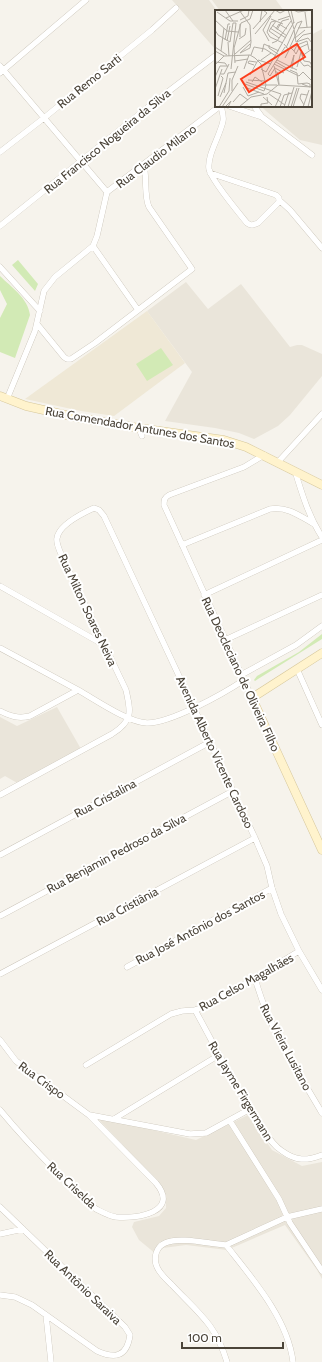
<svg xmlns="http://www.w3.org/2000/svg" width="322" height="1362" font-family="Cabin,sans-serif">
<rect width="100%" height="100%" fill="#f6f3ec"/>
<path fill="#eae5da" d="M172,0h37l8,11h-1v39z
M212,0h64l8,11h-64z
M322,29v116l-22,-5 -34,-29 -5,-5h50v-71z
M186,282l22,27 33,-25 49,63 7,-2h5l20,9v22l-32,39 -12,11 -24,13 -15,-6 -24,-5 -50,-7 27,-49 -45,-61z
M57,707l24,42 -62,35 -14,-8 -5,3v-62l17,9z
M248,1115l24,35 30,16 20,-4v117l-5,-9 -32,-45 -58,25 -41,-5 -23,3 -7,6 -17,-14 -7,-13 2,-5 25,-6 7,-8v-7l-44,-57 -26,-27 100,23z"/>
<path fill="#efe8d6" d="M147,311l38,52 -71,53 -33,-5 -56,-12z"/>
<path fill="#d2eab5" d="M18,260l20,24 -3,7 -23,-26z
M0,276c11,11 28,22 30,39l-15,43 -15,-6v-34l7,-14 -7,-14z
M161,348l12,17 -26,16 -11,-17z
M322,634v5l-64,40 -3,2 -1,-1 3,-4 42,-24z"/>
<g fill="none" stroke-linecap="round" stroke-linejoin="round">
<defs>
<path id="street" d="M0,66l107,126
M0,73l86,-73
M229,106l33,11 50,38
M254,106l8,11
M0,152l44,-34 108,-88 24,-22
M210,173l66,22 3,3v4l-21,21c-5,2 -7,3 -11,0 -8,-10 -36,-43 -38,-54 -2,-14 11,-33 14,-48 1,-5 -1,-10 -2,-15
M279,200l11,10 32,38
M0,226l152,-122 63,-48
M93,246l45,64
M0,267l40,44
M37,324l27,33 3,2h4l24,-16 97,-74 -43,-62c-5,-10 -2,-29 -5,-42
M7,399l28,-68 9,-40 11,-14 38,-31 4,-10 10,-44 113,-86
M139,428l3,8
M278,462l44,-48
M295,471c7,23 14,46 27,66
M182,545l88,-36c17,-3 30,7 44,15
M0,586l104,59
M204,595l118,-55
M225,640l97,-45
M0,648c26,14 52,28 78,42 18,10 49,32 69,33 24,0 76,-29 97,-43
M297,669l25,56
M241,675l55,-30 26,-19
M252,698l-88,-193c0,-5 0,-7 5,-10l75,-28 20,-12
M0,711c10,5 18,8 30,5l48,-26
M0,795l112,-61c21,-13 19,-22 14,-44l-65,-136c-2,-5 -5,-11 -4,-16 2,-13 26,-25 37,-30l5,2 5,6 151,322 12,28 5,22 9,26 18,37 23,39
M0,855l210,-113
M0,916l233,-125
M127,967l145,-79
M0,974l255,-136
M255,978c13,49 42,92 67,135
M195,1010c21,38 40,77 64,113 7,10 12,21 23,28 14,10 24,10 40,4
M0,1040l16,21 73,54 67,68c24,29 -18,36 -40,34 -7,-1 -14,-5 -20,-8 -14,-10 -26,-24 -38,-36 -21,-21 -39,-40 -58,-63
M86,1065l85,-51 11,-3 13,-1 11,-4 49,-28 44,-27
M90,1115l100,19 16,-1 44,-24
M114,1119l105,-64
M230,1121l49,78 11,24 32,48
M0,1207l125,120 5,8c-3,22 -15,24 -33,16l-65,-46 -17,-8 -15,-2
M0,1234l23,-5
M226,1245c-16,-1 -47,-9 -61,-2 -9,4 -12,15 -8,24 3,7 10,13 15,18 13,14 27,26 38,41 8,11 13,23 17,36
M46,1315l5,47
M293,1362c-5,-43 -41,-84 -67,-117l61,-28 35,-8"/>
<path id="secondary" d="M0,396l26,10 53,12 60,10 85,12 22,7 76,38
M322,653l-70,45 70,152"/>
</defs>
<use href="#street" stroke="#c2bbae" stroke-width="6"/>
<use href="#secondary" stroke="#d6c79b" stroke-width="9"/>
<use href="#street" stroke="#fff" stroke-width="5.5"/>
<use href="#secondary" stroke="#fff3cd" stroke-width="8"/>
</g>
<g text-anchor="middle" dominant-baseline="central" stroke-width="4" stroke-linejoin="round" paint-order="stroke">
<g font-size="12" fill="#4b4439" stroke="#fff">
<text transform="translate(89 81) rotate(-39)">Rua Remo Sarti</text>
<text transform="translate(107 141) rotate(-39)">Rua Francisco Nogueira da Silva</text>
<text transform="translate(156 156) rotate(-37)">Rua Claudio Milano</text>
<text transform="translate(140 427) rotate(10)">Rua Comendador Antunes dos Santos</text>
<text transform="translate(88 610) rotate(65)">Rua Milton Soares Neiva</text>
<text transform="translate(241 674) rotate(65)">Rua Deocleciano de Oliveira Filho</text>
<text transform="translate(215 752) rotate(65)">Avenida Alberto Vicente Cardoso</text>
<text transform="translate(105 798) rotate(-28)">Rua Cristalina</text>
<text transform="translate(116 853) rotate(-28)">Rua Benjamin Pedroso da Silva</text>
<text transform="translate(127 906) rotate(-28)">Rua Cristiânia</text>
<text transform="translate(200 927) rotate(-28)">Rua José Antônio dos Santos</text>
<text transform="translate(246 982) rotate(-29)">Rua Celso Magalhães</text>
<text transform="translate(286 1047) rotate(62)">Rua Vieira Lusitano</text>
<text transform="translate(42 1080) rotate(36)">Rua Crispo</text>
<text transform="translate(241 1091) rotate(59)">Rua Jayme Firgermann</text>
<text transform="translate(72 1185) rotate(43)">Rua Criselda</text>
<text transform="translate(83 1287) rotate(44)">Rua Antônio Saraiva</text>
</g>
</g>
<g transform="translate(215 10)">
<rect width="97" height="97" fill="#f6f3ec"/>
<path fill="none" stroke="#b2ada4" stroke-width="1" d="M10,0l8,11M24,0l11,15 1,17 -1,6 -10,5M60,0l5,3 6,-3M73,0l6,19M76,0l3,13M78,0l5,2 14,-2M2,2l13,9h8M90,2l2,15M11,8l18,-8M56,9l12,5M0,10l12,11 11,1M25,10l8,-4 1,-6M63,10l12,-4M60,11l-4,1 -4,10 3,5 13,6M61,11l-7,10 10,7M45,12l2,-12M26,13l9,-4 3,-9M57,15l15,11M55,18l16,10M83,18l14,-1M38,19l14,-16 -4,-3M61,19l3,-5 8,5M0,20l3,5 12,7M62,20l5,-9 7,-2M79,20l2,12M40,24l20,-24M25,27v-13M80,28l10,-8M24,29l6,-4 1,-7M10,30l3,-16h2M12,31l3,-15M54,31l-6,-11 8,-14M82,31l6,-6 9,-2M13,32l1,14M15,32l3,-19h3l-5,46M81,32l12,-4 4,5M57,33l5,-2 14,-20M69,34l5,6 -4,8M54,35v3l9,6M0,37l12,8M71,38l11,-25 5,-2 -12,26 4,4 3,-6 10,-4 2,9M0,41l9,5 26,-1 5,3 6,6 5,21 -2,6M6,41l3,-23M79,41l2,3 3,-6 9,-4M47,42l2,-8 15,7M25,43l10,-9M20,44l16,-14M36,45l3,-8 11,2 11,7M87,46l10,-7M43,50l13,4M46,50l10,-7M62,50l20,10M84,50l5,6 4,-1 4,3M20,51l13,-2M0,52l10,1 3,4M61,52l12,7M20,53l-1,-15 7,-25M59,54l25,12M0,55l9,-9M39,55l-6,-2 1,-2 7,1M59,56l5,19M82,57l4,-15 3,9 6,1 2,4M75,58l4,-13 -2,14M29,59l5,-14M46,59l5,3 28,-50M75,60l7,3 1,11 9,-1M60,61l3,2 1,11M6,64h3l5,-10M53,64l17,-27M53,64l2,2 5,-8 9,5M35,65l8,-15M84,66l4,-4 9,9M0,67l5,-11h7M33,70l17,1M31,72l35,12M37,72l3,-5 7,5M30,74l19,7M87,74l8,3v-3l-3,-1M46,75h16M28,77l5,9 11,-4M32,78l17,6M0,79l7,-20M17,81v-11l6,-14M9,83l4,-20 8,-1M54,84l16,11M3,86l5,-18 -2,-2M5,87l6,-14M48,87l9,8M18,92l7,-8 8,6M89,95l-4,-7 1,-4 6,1M4,97l10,-16 1,-13M7,97l16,-24M10,97l6,-6 -3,6M24,97l12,-10 16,-3 11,-9 34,2M46,97v-3l7,-1 -1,-6M60,97l6,-13M65,97l4,-12 8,-2M69,97l5,-15M73,97l6,-20M76,97l6,-19M78,97l6,-19M88,97l6,-17M93,97l4,-16"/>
<path fill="#fc3f1d" fill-opacity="0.15" stroke="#fc3f1d" stroke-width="2" d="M82,34l8,13 -56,35 -8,-13z"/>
<rect width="97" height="97" fill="none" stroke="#4b4439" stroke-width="2"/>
</g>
<path d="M182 1342v6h101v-6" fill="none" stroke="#4b4439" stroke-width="2"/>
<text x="188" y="1342" font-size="12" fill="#4b4439" stroke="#ffffff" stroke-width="3" paint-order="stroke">100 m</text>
</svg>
